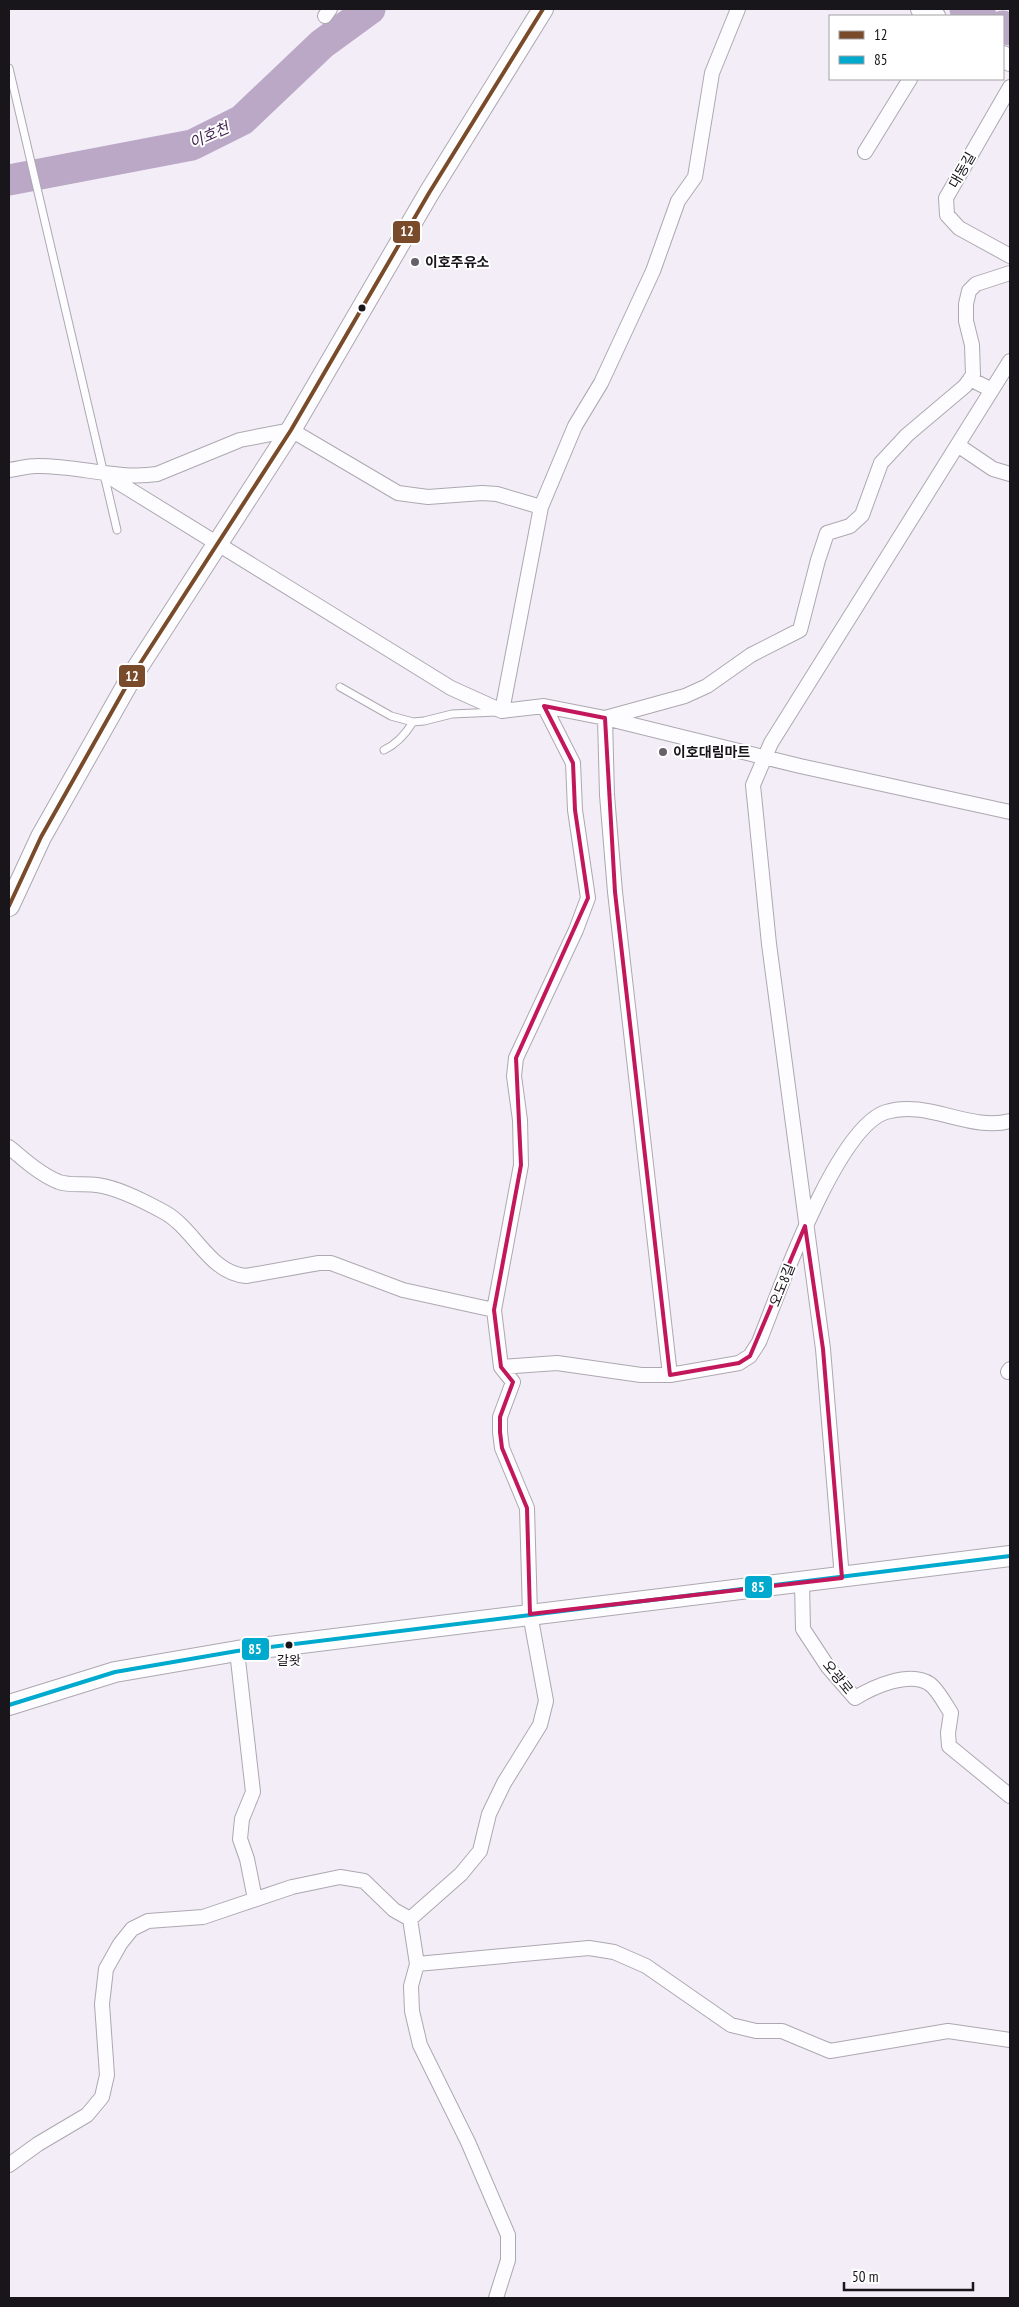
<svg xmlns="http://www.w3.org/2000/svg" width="1019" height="2307" font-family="'PT Sans Narrow','Noto Sans KR',sans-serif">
<rect width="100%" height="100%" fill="#f3edf8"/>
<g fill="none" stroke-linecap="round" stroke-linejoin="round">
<path stroke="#baa8c6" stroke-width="31" d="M965,9l16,7
M1003,26l7,4
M9,180l183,-35 50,-25 80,-76 48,-35"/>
<defs>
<path id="lane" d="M9,68l108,462
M340,687l51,29 22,6 11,-1 28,-7 45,-2
M384,750c13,-6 21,-15 29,-28"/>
<path id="street" d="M325,16l5,-7
M1010,87l-64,111 1,17 12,13 51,28
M865,152l45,-73
M970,379l22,11
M959,446l34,23 17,5
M9,470c9,-1 18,-4 27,-4 41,-1 80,14 121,8l83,-34 51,-10 107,63 30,4 54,-4 15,1 44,13
M103,473l348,215 51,23 42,-5 61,12 195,48 210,46
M502,711l39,-204 34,-81 26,-43 52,-112 25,-70 17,-24 17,-104 26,-64
M9,1147c14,12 32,28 50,35 12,4 25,1 38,3 22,3 47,16 67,27 31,17 45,61 82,64l73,-13h12l72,27 91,20
M501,1367l56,-4 84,12h29l69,-12 11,-7 9,-14c20,-50 77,-214 127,-230 41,-13 84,20 124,9
M1008,1372l2,-3
M670,1375l-55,-483 -8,-97 -2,-77 80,-22 22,-10 44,-31 49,-25 18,-70 9,-27 23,-7 12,-11 19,-52 26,-28 58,-49 8,-11 -1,-30 -6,-24v-17l3,-13 7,-7 34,-11
M842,1578l-19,-229 -54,-405 -16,-159 18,-42 239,-382
M802,1583l1,46 25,38 27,31c18,-11 55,-28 75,-14 8,6 15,20 21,29l-3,20 1,13 61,50
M237,1651l16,141 -11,27 -2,20 7,20 8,40
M410,1919l51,-45 19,-23 9,-37 15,-31 36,-58 6,-24 -16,-87 -3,-106 -25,-60 -2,-16v-15l13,-35 -12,-15 -7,-57 27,-145 -1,-45 -6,-44 2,-18 60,-128 12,-32 -13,-88 -2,-47 -29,-57
M410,1919l7,45 -6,22 1,25 8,34 48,97 40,93v25l-12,38
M417,1964l172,-16 25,4 32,14 85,59 25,6h26l48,20 118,-20 62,9
M9,2165l29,-21 49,-29 15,-18 5,-22 -5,-71 4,-35 14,-25 12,-15 16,-8 55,-4 89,-30 48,-10 24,4 30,29 16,9"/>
<path id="secondary" d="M921,9l14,7
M1003,56l7,5
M9,906l32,-69 91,-161 159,-246 138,-237 114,-184
M9,1705l106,-33 122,-21 773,-95"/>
</defs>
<use href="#lane" stroke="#ada8b0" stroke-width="9"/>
<use href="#street" stroke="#ada8b0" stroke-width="16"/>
<use href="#secondary" stroke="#ada8b0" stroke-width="22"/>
<use href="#lane" stroke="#fdfcfe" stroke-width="7"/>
<use href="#street" stroke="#fdfcfe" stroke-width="14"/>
<use href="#secondary" stroke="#fdfcfe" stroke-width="20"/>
<defs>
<path id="bus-1" d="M9,906l32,-69 91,-161 159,-246 138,-237 114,-184"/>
<path id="bus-2" d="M9,1705l106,-33 122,-21 773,-95"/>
</defs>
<use href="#bus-1" stroke="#fff" stroke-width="8"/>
<use href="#bus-2" stroke="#fff" stroke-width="8"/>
<use href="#bus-1" stroke="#7a4b2a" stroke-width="4"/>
<use href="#bus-2" stroke="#00a9ce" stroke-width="4"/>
</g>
<path fill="none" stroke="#c2185b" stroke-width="4" stroke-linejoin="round" d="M544,706l61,12 10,174 55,483 69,-12 11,-7 55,-130 18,123 19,229 -312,36 -3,-106 -25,-60 -2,-16v-15l13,-35 -12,-15 -7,-57 27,-145 -5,-107 72,-160 -13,-88 -2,-47z"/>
<g fill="#656168" stroke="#fff" stroke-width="2">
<circle cx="415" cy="262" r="5"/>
<circle cx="663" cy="752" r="5"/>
</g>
<g fill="#18151b" stroke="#fff" stroke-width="2">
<circle cx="362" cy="308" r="4.5"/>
<circle cx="289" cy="1645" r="4.5"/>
</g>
<g text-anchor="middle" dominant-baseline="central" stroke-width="4" stroke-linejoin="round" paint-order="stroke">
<g font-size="13" fill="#18151b" stroke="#fff">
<text x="289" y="1660">갈왓</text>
</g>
<g font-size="14" fill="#18151b" stroke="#fff">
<text transform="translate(962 170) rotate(-60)">대동길</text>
<text transform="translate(782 1285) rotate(-68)">오도8길</text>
<text transform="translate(838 1677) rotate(51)">오광로</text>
</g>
<g font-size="14" font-weight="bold" fill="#18151b" stroke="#fff" text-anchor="start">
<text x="425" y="262">이호주유소</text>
<text x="673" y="752">이호대림마트</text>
</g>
<g font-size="15" font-style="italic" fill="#422354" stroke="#fff">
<text transform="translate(209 135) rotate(-24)">이호천</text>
</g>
</g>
<g stroke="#fff" stroke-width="2">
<rect x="392" y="220" width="29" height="24" rx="5" fill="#7a4b2a"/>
<rect x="118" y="664" width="28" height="24" rx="5" fill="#7a4b2a"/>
<rect x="744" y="1575" width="29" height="24" rx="5" fill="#00a9ce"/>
<rect x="241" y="1637" width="29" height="24" rx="5" fill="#00a9ce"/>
</g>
<g font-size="14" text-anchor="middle" font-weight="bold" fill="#fff">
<text x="407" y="236">12</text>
<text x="132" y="681">12</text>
<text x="758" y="1592">85</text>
<text x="255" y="1654">85</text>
</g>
<rect width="1019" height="2307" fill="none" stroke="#18151b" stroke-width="20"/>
<rect x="829" y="15" width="175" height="65" fill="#ffffff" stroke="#a3a1a4"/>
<rect x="839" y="31" width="25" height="8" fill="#7a4b2a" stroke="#a3a1a4"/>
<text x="874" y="40" font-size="15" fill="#18151b">12</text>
<rect x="839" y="56" width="25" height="8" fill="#00a9ce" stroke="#a3a1a4"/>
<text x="874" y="65" font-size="15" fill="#18151b">85</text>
<path d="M844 2282v8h129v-8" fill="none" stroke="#18151b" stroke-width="2.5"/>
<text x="852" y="2282" font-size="15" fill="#18151b" stroke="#ffffff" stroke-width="4" paint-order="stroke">50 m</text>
</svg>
